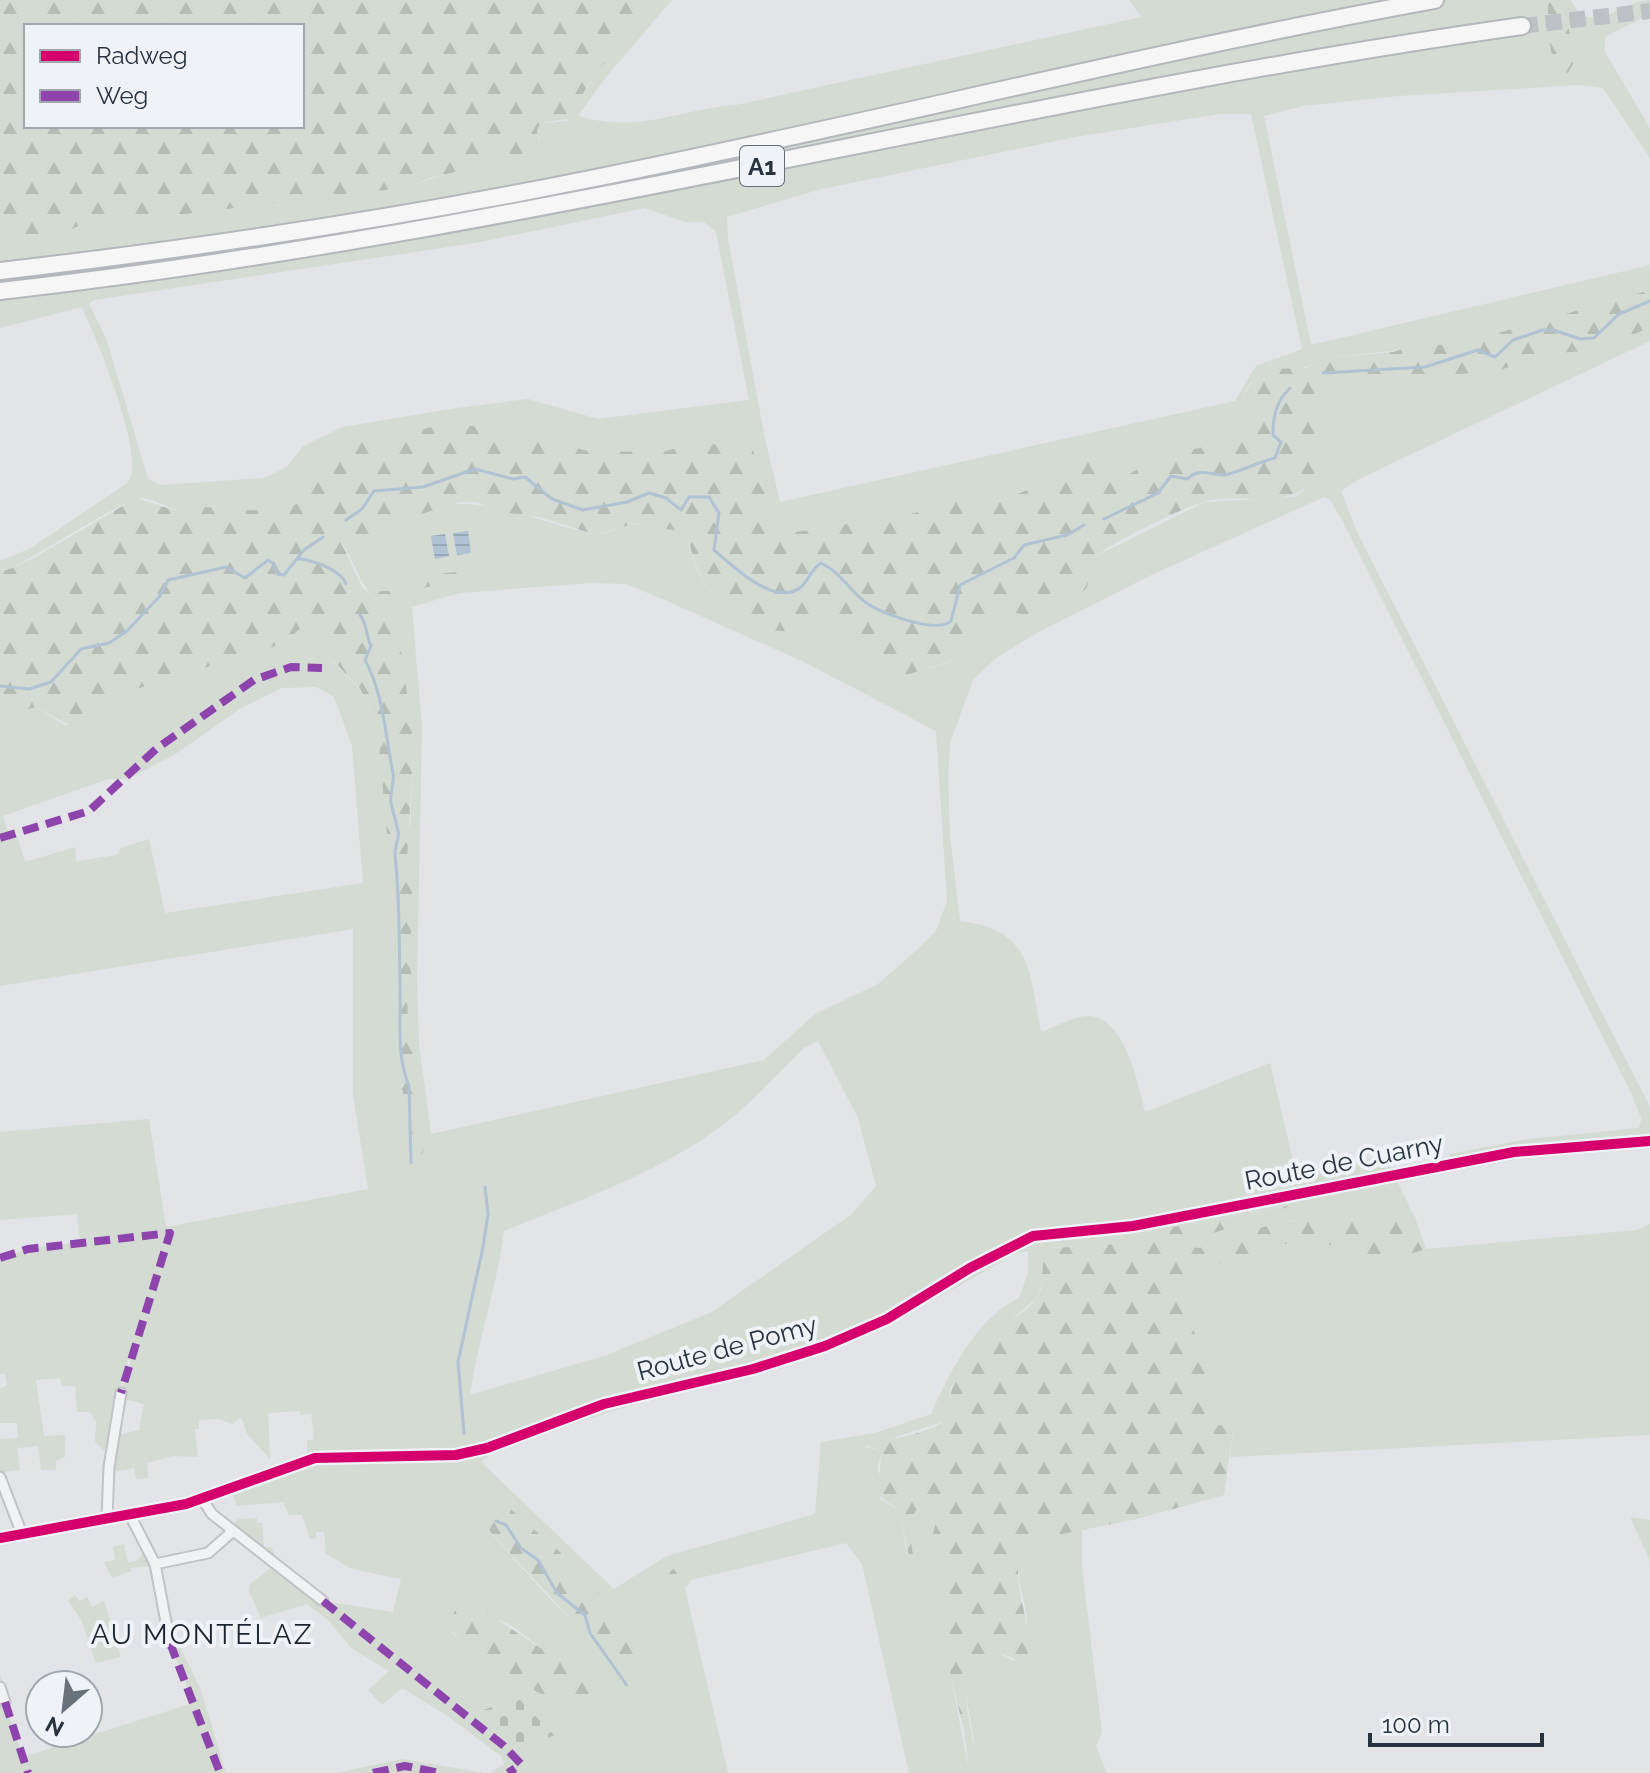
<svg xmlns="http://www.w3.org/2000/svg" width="1650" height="1773" font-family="Raleway,sans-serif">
<defs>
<pattern id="forest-firs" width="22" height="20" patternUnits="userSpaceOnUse" patternTransform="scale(2)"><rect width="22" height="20" fill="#d3dbd2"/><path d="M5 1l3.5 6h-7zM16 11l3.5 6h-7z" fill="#b5bcb6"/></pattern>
<pattern id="cemetery-stones" width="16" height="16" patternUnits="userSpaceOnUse" patternTransform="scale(2)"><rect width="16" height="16" fill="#d3dbd2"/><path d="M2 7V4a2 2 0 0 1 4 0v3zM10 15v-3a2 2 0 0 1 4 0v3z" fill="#b5bcb6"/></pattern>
<pattern id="water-rules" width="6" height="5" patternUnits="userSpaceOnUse" patternTransform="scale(2)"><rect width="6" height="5" fill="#b0c2d3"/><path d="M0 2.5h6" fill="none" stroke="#97a7b6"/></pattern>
</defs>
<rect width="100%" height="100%" fill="#e2e4e7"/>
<path fill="#d3dbd2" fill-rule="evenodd" d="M659,0h13l-66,77 -28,39c63,18 96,-6 158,-11l405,-88 -12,-17h442c18,40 51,0 79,0v14l-45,23v15l45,76v30l-47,-70 -26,-3 -179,11 -95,10 -39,10 47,229 339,-80v25l-191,54 -136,14c-27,24 -61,-7 -80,39l12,29 -3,9 -95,23 -31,18 -13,-5 -26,-18 -7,2 -14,19 -69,28 -23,-7 -63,19 -123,19 -15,-13 -21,-74 -56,-3 -35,9 -72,-1 -131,-28 -103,20 -42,24 -4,28c-18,23 -85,14 -112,11l-8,9c-15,-4 -32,-16 -47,-17 -17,-1 -112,64 -142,75v-12l31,-13 96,-65c22,-21 -32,-148 -45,-176l-82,21v-83l20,-8 37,-3 37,-13 40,-1 275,-33 131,-47 -3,-8 3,-9 28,-2 33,-58zM1219,114h32l51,235 -46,17 -21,35 -455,101 -15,-63 -37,-200 -1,-22 91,-27 257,-53zM645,208l40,14h19l12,10 33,168 -151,19 -70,-20 -78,10 -107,18 -40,19 -16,21 -23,11 -103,7 -13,-6 -41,-138 -18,-38 5,-3 381,-57z
M1650,327v14l-291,138 -18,12 16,41 293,575v40l-92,5 -161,29 19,39h-123l-94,28 -13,-2 2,-4 102,-37 -143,27 -39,13 -57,3 -9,16 1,16 -5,17 -57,48 -23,29 -8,15 -1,25 -4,7 -67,22 -14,-3 1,7 17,4 -4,15 2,33 20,12 7,43h6c-4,-20 -7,-45 17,-53l9,6 -7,31 9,30 10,110 18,93 5,-31 -11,-62 6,-17 26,-10 19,10c4,-9 12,-20 13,-29 3,-34 -21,-59 0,-91l55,-12v39l20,164 -6,14 11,27h-198l-47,-209 -16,-21 -155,37 -6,9 43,184h-238l14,-9 -2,-7 -54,-41 -46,-28 -20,17 -14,-15 21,-19 -38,-23 -23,-28 -21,-16 -46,14 -12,-27 1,-7 26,-20 47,37 70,11 8,-33 -49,-10 -26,-15 -2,-22h-8v6l-6,1 -8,-24h-13l-6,-13 -46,4 -7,-18 77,-28v-19l7,-2 -3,-25 -10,1 -1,-4 -32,2 2,46 -23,-25 -6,-17 -9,7 -13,-5 -20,1v9h-4l3,28 -25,-1 -26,7 1,15 -12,1 -2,-11 -23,4 7,-37 21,-5 5,-26 -20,-5 -3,-6 10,-32 -3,-2 -24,92 -9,-9 1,-21 -6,-9h-13l-2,-26h-13l-2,-8 -24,2 8,56 21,-1v22l-9,4v9h-15l-3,-24 -21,2 3,22 -17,2 4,17 -7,-17v-33l18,-1 -1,-15h-17v-35l7,-2 -2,-12h-5v-116l28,-9 52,-7 -3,-28 -77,6v-88l149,-13 17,108 202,-38 -15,-94v-166l-353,57v-277l22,2 14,-4 30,19 64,-35 152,-47 19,-16h9l15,13c-2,21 29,37 39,54 20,38 21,87 23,129l23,2 4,-81 -18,-132c-40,-24 -32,-36 -55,-71l6,-10 19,18c13,-9 25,-24 38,-31 64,-36 125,2 189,15 13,3 28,-10 41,-10 16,-1 38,6 54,9 1,46 46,99 96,98 16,-1 30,-16 46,-15l47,33 9,14 37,7 26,-8 23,-14 29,-36h14l14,6 48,-20 12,-17 7,-25 109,-54 90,-5c35,-22 28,-66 21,-101l9,-11 173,-14 47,-17 54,-4zM1324,497l6,3 13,22 288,571 11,27 -4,8 -116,12 -72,14 2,8 -59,13 -6,-21 -90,24 -27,-115 -125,49c-6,-26 -21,-97 -57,-96 -14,0 -33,11 -47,16 -12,-60 -8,-102 -81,-111l-10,-85 -2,-62 3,-34 22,-60 23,-22 39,-24 114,-58zM591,583l35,1 41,17 137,61 132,69 11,170 -11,30 -16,16 -42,37 -63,30 -51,46 -333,74 -12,-90 -2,-64 5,-252 -10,-121 47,-14zM316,687l18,10 18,49 11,137 -198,30 -16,-74 -28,9 -4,7 -41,6 -1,-14 -50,15 -8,-26 -9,-4 -5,-16 105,-37h20l46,-24 67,-47 41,-20zM818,1041l40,77 18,68 -24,28 -140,98 -108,44 -134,39c8,-56 27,-108 34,-164 75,-31 154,-57 220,-107 29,-22 54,-51 80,-76zM1028,1251v22l-9,25c-43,20 -69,74 -88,116l-56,19 -54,9 -6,72 -148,42 -53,33 -133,-127 10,-9c49,-18 99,-36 150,-50 55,-15 111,-23 164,-43 75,-28 142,-67 211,-107zM491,1517l70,36 13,21 53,56 13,49c-59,-41 -105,-98 -154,-151zM474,1603l9,10 28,12 50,38 45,23 -32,21c-43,-13 -88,-45 -122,-74zM518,1698l31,38 -27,14 -51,-36z
M1650,1224v211l-420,22 3,-27 -27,-9c1,-10 5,-21 5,-31 2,-40 -33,-74 -35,-114l109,-32 60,1 20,23 61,-19 211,-19z
M1630,1517l20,3v41z
M257,1518v5h5l2,24h7l5,11 -44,-31 6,-8z
M124,1544l4,19 8,-2 10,-12 9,17 -25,2 1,3 -19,7 -8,-16 11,-2 -2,-13z
M75,1595l4,6 8,-4 5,10 12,-6 17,56 -25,6 -15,-43 -13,-19z
M177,1641l24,49 25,83h-226v-100l5,29 18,55 170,-54 -23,-60z
M402,1759l83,14h-149z"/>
<path fill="url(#forest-firs)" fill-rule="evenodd" d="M0,0h659c-31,40 -69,68 -87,118l-32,5 -3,9 3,13 -8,8 -102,25 -20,9 -276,33 -40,1 -37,13 -37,3 -20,8zM26,26h276v100h-276z
M1548,0h11c9,22 11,43 25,61l-10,1 -6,11 -14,-7 -6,-31z
M1650,290v37l-51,23 -54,4 -47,17 -173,14 -9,11c11,55 16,104 -56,103 -17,0 -37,-2 -54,2 -26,8 -89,39 -110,55l-9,31 -10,11 -48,20 -14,-6h-14l-29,36 -13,10 -53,17 -15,-5 -14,-21 -47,-33c-16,-1 -30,14 -46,15 -53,1 -92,-52 -96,-98l-53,-10 -39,12 -57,-18 -37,-5 -26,-10h-15l-60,18 -28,29 -7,1 -19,-18 -6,10 21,45 20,17 -5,-9 3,-4h11c20,-20 66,-18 93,-21l1,4 -75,17 -14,22 18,132 -7,112 4,11 3,54 -6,21 3,29 -4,24 2,50 7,12 2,77 7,12 -10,23 -4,-7 -1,-42 -14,-56 -1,-142 -16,-176 -8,-38 -12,-22 -33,-33 -1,-13 -15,-13h-9l-19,16 -152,47 -59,35 -35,-19 -21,6 -15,-4v-136l34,-15 102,-60 53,17 8,-9c27,3 94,12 112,-11l4,-28 11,-12 31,-12 92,-19 11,-1 131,28 72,1 35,-9 56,3 21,74 15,13 123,-19 63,-19 24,7 68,-28 14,-19 7,-2 26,18 13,5 31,-18 95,-23 3,-9 -12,-29 13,-21 14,-7 37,-1 16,-10 70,-6 19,-6 47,-2z
M1293,1205l-105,37 -2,4 13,2 55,-19 52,-11 110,2 10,29 -61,19 -20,-23 -60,-1 -108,32c0,40 36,73 34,114 0,10 -4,21 -5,31l27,8 -9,66 -87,24 -110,22c-25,38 12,82 -2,122l-30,-12 -26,11c-12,26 7,73 6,105l-6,4 -5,-41 -13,-52 -10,-110 -9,-30 7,-31 -9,-6c-24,8 -21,33 -17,53l-4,4 -9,-47 -23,-17 5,-43 -22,-7 4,-4c19,3 67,-7 81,-20 6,-6 3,-32 13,-46 12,-18 28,-35 46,-49 11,-9 25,-15 33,-27 12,-16 -2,-37 14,-50l57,-3 39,-13z
M500,1500l61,53 13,21 38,30 15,26 10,33 3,16 -4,8 -15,-2c-38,-59 -88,-105 -135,-158l6,-24z
M736,1554l14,3 -20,7 -11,-3 -54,17 9,-10z
M463,1596c46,31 92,64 143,90v12c-9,8 -17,11 -28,10 -28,-3 -119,-59 -130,-84z"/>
<path fill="url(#cemetery-stones)" d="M518,1698l36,37 -36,18 -47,-39z"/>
<path fill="url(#water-rules)" d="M468,531l3,22 -14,2 -4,-22z
M445,534l4,22 -14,3 -4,-23z"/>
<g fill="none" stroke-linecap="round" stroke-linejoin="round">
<path stroke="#b0c2d3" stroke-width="3" d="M1323,373l102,-6 53,-17 17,7 18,-17 30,-10h11l26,9 14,-1 25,-24 31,-13
M1104,519l54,-26 13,-17 16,3c14,-12 22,-4 37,-4 6,1 39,-15 51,-17l6,-16 -8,-7c0,-18 3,-34 17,-47
M346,520l16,-11 12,-18 49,-4 52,-18 38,10 12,-2 27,22 31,11 44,-8 22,-9 17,5 15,12 8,-13h20l10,16 -5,37c20,17 62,58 87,37 8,-7 10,-18 20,-24 21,10 28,28 47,41 15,10 69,30 83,17l9,-36 54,-27 10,-13 43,-10 17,-10
M299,559c14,1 42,11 47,25
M360,615c8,10 5,19 11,31l-6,14c19,35 20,74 28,113 2,10 -4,21 -2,30 2,9 5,19 7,28 2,8 -4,16 -3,24 5,44 4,86 5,131 1,34 -4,69 9,100l2,77
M0,686l29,3 22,-7 30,-33 28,-6 18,-12 33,-35 8,-16 58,-13 19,11 23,-18 6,4 3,10 7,1 20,-25 19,-13
M464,1433l-6,-71 25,-115 5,-33 -3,-27
M496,1521l10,4 15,23 17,12 19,33 28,22 5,18 36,51"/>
<path stroke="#bdc1c6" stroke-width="16" stroke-dasharray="16 8" stroke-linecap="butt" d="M1522,26l128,-15"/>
<defs>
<path id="minor" d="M0,1477l22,57
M202,1499l10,15 111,87
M131,1517l24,47 53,-11 25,-22
M107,1519l2,-52 12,-74
M155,1564l15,79
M0,1687l5,15"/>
<path id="tertiary" d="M0,1538l186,-34 129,-46 141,-3 31,-7 117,-44 149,-35 72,-23 62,-27 83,-51 63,-32 100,-10 381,-74 136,-11"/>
<path id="motorway" d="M0,271c199,-23 398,-53 595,-93 280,-56 558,-127 840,-178
M0,291c513,-57 1012,-193 1522,-265"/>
</defs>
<use href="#minor" stroke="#c0c2c5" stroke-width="13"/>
<use href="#tertiary" stroke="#c0c2c5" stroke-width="15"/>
<use href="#motorway" stroke="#b4b7bc" stroke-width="20"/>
<use href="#minor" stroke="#f1f2f4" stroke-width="9"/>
<use href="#tertiary" stroke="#f1f2f4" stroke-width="11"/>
<use href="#motorway" stroke="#f6f6f6" stroke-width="16"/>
<path stroke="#8e44ad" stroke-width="8" stroke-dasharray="16 8" stroke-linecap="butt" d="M0,838l89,-27 67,-62 98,-69 37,-13 31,1
M0,1258l28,-9 142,-16 -49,160
M323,1601l181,145 17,18 -13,9
M170,1643l50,130
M5,1702l23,71
M373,1773l32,-7 35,7"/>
<defs>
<path id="cycleway" d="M0,1538l186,-34 129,-46 141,-3 31,-7 117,-44 149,-35 72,-23 62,-27 83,-51 63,-32 100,-10 381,-74 136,-11"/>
</defs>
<use href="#cycleway" stroke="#eff3f7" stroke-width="15"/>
<use href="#cycleway" stroke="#d6006c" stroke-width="10"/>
</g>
<g text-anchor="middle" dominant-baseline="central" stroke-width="8" stroke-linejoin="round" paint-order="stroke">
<rect fill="#eff3f7" stroke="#646d78" stroke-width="2" x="740" y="146" width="44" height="40" rx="6"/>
<g font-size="24" font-weight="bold" fill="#283341">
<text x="762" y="166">A1</text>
</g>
<g font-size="26" fill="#283341" stroke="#eff3f7">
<text transform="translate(1344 1162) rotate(-11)">Route de Cuarny</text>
<text transform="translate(727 1348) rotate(-15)">Route de Pomy</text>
</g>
<g font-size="28" letter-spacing="2" fill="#1a2431" stroke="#eff3f7">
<text x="202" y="1634">AU MONTÉLAZ</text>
</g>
</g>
<rect x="24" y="24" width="280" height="104" fill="#eff3f7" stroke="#9fa6ae" stroke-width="2"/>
<rect x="40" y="50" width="40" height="12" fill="#d6006c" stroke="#9fa6ae" stroke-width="2"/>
<text x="96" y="64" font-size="24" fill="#283341">Radweg</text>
<rect x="40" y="90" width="40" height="12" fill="#8e44ad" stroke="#9fa6ae" stroke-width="2"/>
<text x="96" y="104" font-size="24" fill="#283341">Weg</text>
<g transform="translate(64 1709) rotate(208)"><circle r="38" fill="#eff3f7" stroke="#9fa6ae" stroke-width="2"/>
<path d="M0-6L14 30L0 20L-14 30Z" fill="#69717b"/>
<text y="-12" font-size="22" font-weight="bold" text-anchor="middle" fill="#283341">N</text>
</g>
<path d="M1370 1733v12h172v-12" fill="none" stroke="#283341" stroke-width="4"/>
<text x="1382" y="1733" font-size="24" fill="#283341" stroke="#eff3f7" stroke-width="6" paint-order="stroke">100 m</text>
</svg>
